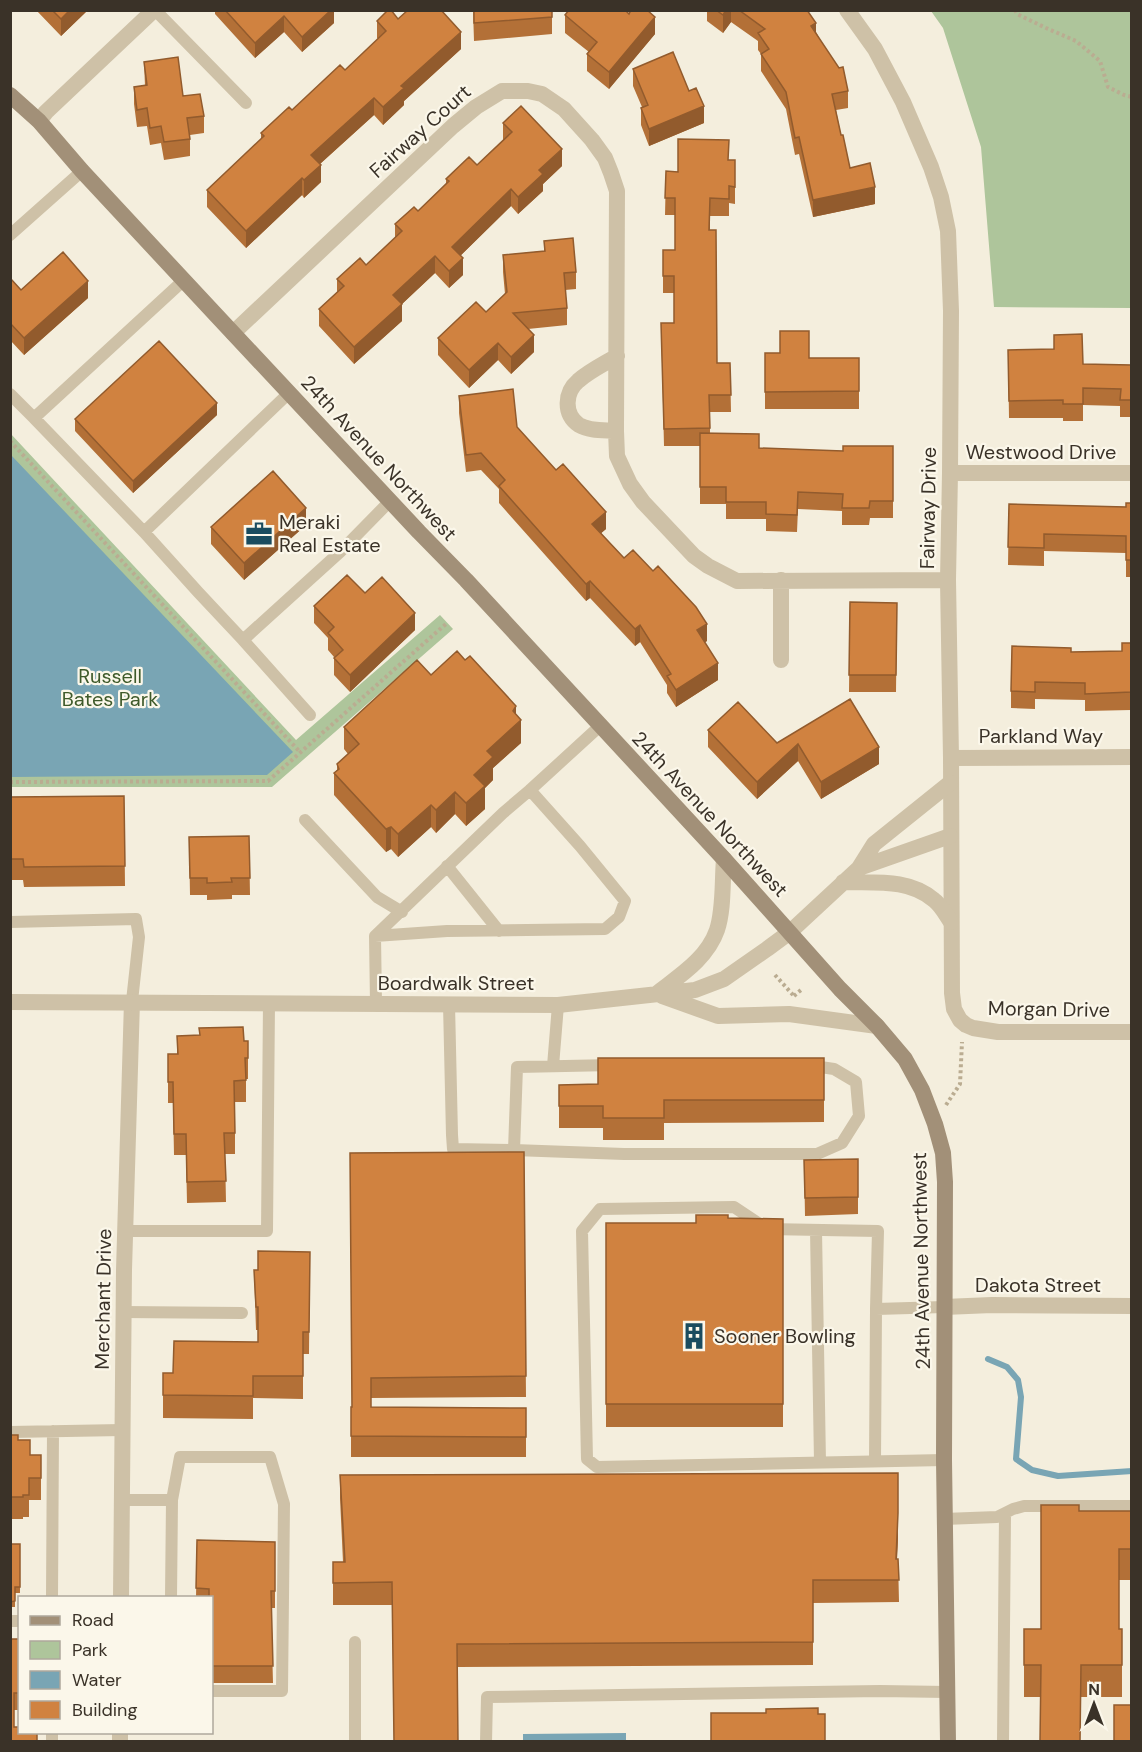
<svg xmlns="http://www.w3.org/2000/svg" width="1142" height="1752" font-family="'DM Sans',sans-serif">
<rect width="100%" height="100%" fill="#f4eedd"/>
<path fill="#aec59b" d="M931,11h200v297l-137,-1 -13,-160 -38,-119z
M10,433l286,307 144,-125 13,14 -181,158h-261z"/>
<path fill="#79a5b4" d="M11,455l282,297 -26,23 -256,2z
M626,1733v8h-103v-7z"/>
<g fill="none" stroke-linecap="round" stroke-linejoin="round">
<path stroke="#79a5b4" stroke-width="6" d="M988,1359l19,8 11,13 3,17 -5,62 16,11 26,6 74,-5"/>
<path stroke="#baac91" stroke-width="4" stroke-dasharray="3 3" stroke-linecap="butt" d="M1015,10l2,4 29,14 30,13 24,20 8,26 16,8 8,2
M10,441l290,311
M10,782l258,-1 179,-158
M775,975l19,21
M794,996l7,-6
M946,1105l14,-21 2,-42"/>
<path stroke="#cec1a7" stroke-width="12" d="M155,10l91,93
M10,235l72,-64
M184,280l-150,138 110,114 54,60 45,48
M10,394l24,24
M144,532l145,-139
M310,715l-67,-75 97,-88 50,-51
M305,820l72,77 25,15
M447,866l52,65
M10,922l126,-3 3,18 -7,64
M375,936l128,-123 27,-23
M376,1003l-1,-67 72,-5 158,-2 14,-12 6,-16 -45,-55 -50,-56 70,-64
M449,1004l3,131 1,14 61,1 110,4h193l25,-11 17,-27 -3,-34 -22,-13 -27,-4
M553,1066l5,-61
M514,1150l3,-83 96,-2
M816,1230l4,232
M125,1231h142l2,-229
M123,1312l119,1
M10,1432l112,-2
M944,1460l-347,7 -10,-8 -5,-228 18,-22 134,-2 33,22 111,2 -2,78 68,-2
M875,1461l1,-152
M122,1500h50l8,-43h90l14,47 -2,187h-70
M944,1519l53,-2 16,-8 11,-3h108
M52,1598l1,-167
M171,1598l1,-98
M10,1621h10
M355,1642v100
M52,1742v-10
M486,1742l1,-45 393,-6 67,1
M1003,1742l2,-228"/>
<path stroke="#cec1a7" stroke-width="16" d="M847,10l28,39 28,53 28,65 10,30 7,34 3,80 -1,162 -2,107 3,178 1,235 2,16 6,11 6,5 7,3 25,4h134
M39,121l7,-9 108,-102
M233,333l220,-207 23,-19 26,-16h26l14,3 22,15 28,31 13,18 6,15 6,18 -1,240 1,25 13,28 13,18 51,54 14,10 29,15 211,-1
M616,431c-12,-1 -27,0 -37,-6 -16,-11 -14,-33 -1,-44 11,-10 26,-17 39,-25
M950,473h182
M781,580v80
M951,758l181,-1
M944,1307l48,-2 140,1
M121,1598l3,-328 8,-269
M120,1742v-10"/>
<path stroke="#cec1a7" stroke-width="16" d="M859,868l91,-32
M843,882c31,1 66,-4 91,18 7,5 12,15 17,22
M656,994c23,-18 51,-35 61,-64 7,-21 5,-48 7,-71
M662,996l56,20 71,-2 88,12
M10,1002l548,3 137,-15 29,-11 43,-30 23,-17 69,-64 15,-24 76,-61"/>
<path stroke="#a29078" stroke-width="16" d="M10,95l29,26 43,50 135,145 202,216 47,48 258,279 116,130 37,37 28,33 17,31 13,34 8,29 2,29 -1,278 4,282"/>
</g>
<path fill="#b37037" d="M36,10h52l-27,26z
M215,10h119v13l-32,29 -18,-20 -29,26 -40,-44z
M473,10h79v24l-78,7z
M707,10h100l9,22 32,59v17l-12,2 5,25 9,33 25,36 -62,13 -14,-63 -4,1 -9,-46 -25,-38v-17l-3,-4v-9l-27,-19 -8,11 -16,-12z
M565,15l90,19 -46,55 -22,-18v-17l2,-2 -24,-19z
M398,19l63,30 -57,52v4l-21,20 -9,-10 -54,49 1,18 -17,16 -2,-3 -56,53 -39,-41v-17l54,-51v-6l84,-63 33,-31 -1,-1v-17z
M144,62l39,34 21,20v17l-14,2v21l-26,4 -3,-17 -11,2 -3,-19 -10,1 -3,-23v-17l11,-1z
M633,69l71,54 -55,23 -8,-21v-17l1,-1 -9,-21z
M503,123l59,43 -19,18v7l-25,23 -7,-8 -51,50 3,19 -14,13 -14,-15 -33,31v17l-48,43 -35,-38v-17l18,-17v-13l29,-14 29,-27v-14l23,-13 28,-27v-5l31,-14 26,-25z
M729,160h6v44l-6,-1v13h-19v14l7,133h13l1,49h-21v21l49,15 84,3 50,-5v72h-23l-1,7h-27v-14l-44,-2 -1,23 -31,-1v-12h-40v-15h-26v-58h-36l-3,-123h13v-30h-11v-43h12v-35h-10l1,-44 12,1z
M544,241l32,31v17l-11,1 2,18v17l-39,4 6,23 -23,22 -13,-14 -29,28 -31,-33v-17l48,-26 19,-18 -2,-22v-17l41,-4z
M10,278l11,12 67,8 -64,57 -14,-15z
M1008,350l75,14 48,1v52h-11v-11l-37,-1v16h-20v-3h-54z
M765,353l44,5h50v51h-94z
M459,396l58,31 89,102 -5,4 23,25 83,83 -2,1 13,38 -42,27 -9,-14v-8l-27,-43 -5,4 -45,-48 -4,3 -87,-98v-14l-18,-19 -15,2 -7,-59z
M217,415l-84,78 -58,-62v-12z
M1131,503v74h-5v-24l-82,-2v15l-36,-1 1,-61 117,3z
M306,525l-62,55 -33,-36v-17z
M365,593l50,37 -65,62 -16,-17v-18l-6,-7v-12l-14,-15v-17z
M850,602l47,1 -1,89h-47z
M1131,643v67l-46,1v-11l-50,-1v10l-24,-1v-17l60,-39 51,-1z
M431,675l85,40 5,28 -28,25v12l-8,8v21l-19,17 -11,-12 -19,19 -5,-6 -33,30 -7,-8 -5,3 -52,-57v-22l3,-3v-6l11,-10 -4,-5v-22z
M850,699l29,65 -58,35 -23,-38 -41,38 -49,-52v-17l69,13z
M124,796l1,90 -101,1 -1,-7h-13v-83z
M249,836l1,59h-18v4l-25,1v-5h-17l-1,-58z
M177,1036l71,5v38h-2v23h-11v52h-10l1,48 -39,1 -1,-48h-12l-1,-52h-5v-49h9z
M824,1058v64l-160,1v17h-61v-12h-44v-43l39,-1z
M524,1152l2,245 -155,1v9l155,1v49h-175v-50h1l-2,-254z
M858,1159v55l-53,2 -1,-56z
M728,1218l55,1v208h-177v-204h90z
M310,1252l-1,102h-6v45l-50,-1v21l-90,-1v-45h10l85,-31v-12h-2l-2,-60h4z
M10,1435l8,5 12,15h11v45h-12v17h-6v2h-13z
M340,1475l558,60 -1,24h1l1,43 -86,1v62l-355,2 -66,-62h-59v-43h10l-3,-64z
M1079,1511h52v69h-12v49h3v68h-98v-68h17z
M197,1540l78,2v66h-4l2,75h-61v-85h-16z
M10,1544h10v49h-5v14h-5z
M10,1639h10v71h-6v17l-4,15z"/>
<path fill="#925b2d" d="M70,10h18l-27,26v-17z
M331,10h3v13l-32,29v-15z
M726,10h5v12l-8,11v-18z
M284,16v16l-29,26v-15z
M655,17v17l-46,55v-17z
M816,23v17l-5,-14z
M461,32v17l-57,52v4l-21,20v-18l18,-21z
M374,98v17l-63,57v-17z
M704,106v17l-55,23v-17z
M562,149v17l-19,18v7l-25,23v-17l21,-27z
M321,165v17l-17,16v-18z
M10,166h1l-1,23z
M302,178v17l-56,53v-17z
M875,187v17l-62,13v-17z
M511,189v17l-59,58v-17z
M435,256v17l-33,31v17l-48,43v-17l39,-52z
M463,258v17l-14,13v-17z
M88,281v17l-64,57v-17z
M534,335v17l-23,22v-17z
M498,343v17l-29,28v-18z
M217,403v12l-84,78v-12z
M306,508v17l-62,55v-17z
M606,512v17l-14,12v-17z
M590,581v17l-4,3v-17z
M415,613v17l-65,62v-17z
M707,624v17l-10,6v-17z
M640,625v17l-5,4v-17z
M718,663v17l-42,27v-17z
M516,706v19l5,-5v23l-28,25v12l-8,8v21l-19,17v-23l8,-28 13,-24z
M798,744v17l-41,38v-17z
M879,747v17l-58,35v-17z
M455,792v22l-19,19v-23z
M431,805v22l-33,30v-23z
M391,827v22l-5,3v-23z
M898,1513v22l-2,47v-23z"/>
<path fill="#d08240" stroke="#925b2d" stroke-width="1.5" d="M52,10h18l-9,9z
M225,10h106l-29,27 -18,-21 -29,27z
M388,10h3l7,9 10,-9h33l20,22 -60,54 3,2 -21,19 -9,-9 -63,57 10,10 -17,15 -2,-2 -56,53 -39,-41 57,-54 -3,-3 28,-26 3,3 48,-45 5,5 41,-39 -9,-10z
M474,10h78v7l-78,6z
M569,10h56l4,4 2,-4h16l8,7 -46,55 -22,-18 10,-12 -32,-27z
M716,10h10l-3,5z
M739,10h68l9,13 -5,3 28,42 4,-1 5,24 -16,3 9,41h2l7,33 20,-5 5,24 -62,13 -14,-63 -4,1 -9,-46 -25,-38 8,-5 -11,-16 7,-4z
M673,52l16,39 7,-3 8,18 -55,23 -8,-21 7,-3 -15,-36z
M178,57l5,39 17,-2 4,22 -17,2 3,21 -26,3 -3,-16 -11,2 -3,-20 -10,2 -3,-23 13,-2 -3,-23z
M521,106l41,43 -23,21 4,4 -25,23 -7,-8 -59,58 11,11 -14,13 -14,-15 -42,39 9,9 -48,43 -35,-38 25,-23 -7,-7 23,-21 6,7 36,-34 -7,-7 19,-17 4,4 31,-30 -3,-2 23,-22 8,8 35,-33 -9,-9z
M678,139l51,1 -1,20h7v27l-6,-1v13l-19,-1 -1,32h7l1,133h13l1,32h-22l1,33 -46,1 -3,-106h13v-47h-11v-26h12v-52h-10l1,-27 12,1z
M573,238l3,34 -12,1 3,35 -54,5 21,22 -23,22 -13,-14 -29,27 -31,-32 38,-36 10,10 21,-20 -4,-37 42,-4 -1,-10z
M63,252l25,29 -64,57 -14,-15v-45l11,12z
M780,331h29v27h50v33l-94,1v-39h15z
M1082,334l1,30 48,1v35h-11l1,-11 -38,-1v16h-20v-4l-54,1 -1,-51 46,-1v-14z
M159,341l58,62 -84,78 -58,-62z
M513,389l4,38 39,43 7,-6 43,48 -14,12 32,34 9,-8 20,21 5,-5 38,41 11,17 -10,6 21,33 -42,27 -9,-14 4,-2 -31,-49 -5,4 -45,-48 -4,3 -87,-98 6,-6 -24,-27 -15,2 -7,-59z
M700,433l59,1v14l84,3v-5h50v55h-23l-1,7h-27l1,-14 -45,-2 -1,23 -31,-1v-12h-40v-15h-26z
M273,471l33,37 -62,55 -33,-36z
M1126,503h5v57h-5v-24l-82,-2v14l-36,-1 1,-43 117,3z
M347,575l18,18 17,-16 33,36 -65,62 -16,-17 9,-8 -15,-17 6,-6 -20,-21z
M850,602l47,1 -1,72h-47z
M1122,643h9v49l-46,2v-11l-50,-1v10l-24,-1 1,-45 59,2v4l51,-1z
M457,651l8,9 5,-4 46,50 -3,5 8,9 -34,31 6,6 -19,18 11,11 -19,17 -11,-11 -19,18 -5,-5 -33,29 -7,-7 -5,2 -52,-56 5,-4 -2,-5 22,-20 -15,-17 73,-67 14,15z
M850,699l29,48 -58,35 -23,-38 -41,38 -49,-52 30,-28 39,41z
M124,796l1,70 -101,1 -1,-8h-13v-62z
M249,836l1,42h-19l1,4 -25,1v-5h-17l-1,-41z
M243,1027l1,14h4v17h-3l1,22 -12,1 1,52h-11l2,48 -39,1 -1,-48h-12l-1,-52h-5v-28h10l-1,-18 23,-1 -1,-7z
M598,1058h226v42h-160v18h-61v-12h-44v-21l39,-1z
M524,1152l2,224 -155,2v29l155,1v29l-175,-1v-29h1l-2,-254z
M858,1159v38l-53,1 -1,-38z
M696,1215h32v3l55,1v185h-177v-181h90z
M258,1251l52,1 -1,80h-6v44h-50v20l-90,-1v-22h10l1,-32 84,1v-35h-2l-2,-37h4z
M10,1435h8v5h12v15h11v23h-12v17h-6v2h-13z
M898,1473v40l-2,46h2l1,21h-86v62l-356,2 1,98h-64l-2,-160 -59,1v-21h12l-5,-87z
M1041,1505h38v6h52v38h-12v80h3v36h-41l-1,77h-40l1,-77h-17v-36h17z
M197,1540l78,2v49h-4l2,75h-61v-68h-3v-9l-13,-1z
M10,1544h10v43h-5v14l-5,1z
M10,1639h10v54h-6v34h6v5h17v10h-27z
M1114,1705h17v37h-17z
M818,1708v6h7v28h-114v-29h55v-4z"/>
<defs>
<symbol id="office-bare" viewBox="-9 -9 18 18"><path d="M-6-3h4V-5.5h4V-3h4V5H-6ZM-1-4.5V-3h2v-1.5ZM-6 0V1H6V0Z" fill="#1a4c5f" stroke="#fbf7ea" stroke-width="2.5" paint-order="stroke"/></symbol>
<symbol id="building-bare" viewBox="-9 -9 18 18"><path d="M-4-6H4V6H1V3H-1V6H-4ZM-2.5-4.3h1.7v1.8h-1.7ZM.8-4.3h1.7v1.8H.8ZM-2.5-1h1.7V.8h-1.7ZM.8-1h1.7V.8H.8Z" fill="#1a4c5f" stroke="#fbf7ea" stroke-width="2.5" paint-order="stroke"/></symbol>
</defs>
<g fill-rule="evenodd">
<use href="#office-bare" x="240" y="515" width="38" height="38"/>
<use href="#building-bare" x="675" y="1317" width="38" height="38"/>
</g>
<g text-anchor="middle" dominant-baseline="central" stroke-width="4.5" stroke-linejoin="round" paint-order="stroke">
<g font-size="20" fill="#3a3228" stroke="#fbf7ea">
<text transform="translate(420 131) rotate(-42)">Fairway Court</text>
<text x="1041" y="452">Westwood Drive</text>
<text transform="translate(379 458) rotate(47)">24th Avenue Northwest</text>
<text transform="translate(928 508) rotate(-89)">Fairway Drive</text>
<text x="1041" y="736">Parkland Way</text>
<text transform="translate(710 814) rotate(47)">24th Avenue Northwest</text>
<text x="456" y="983">Boardwalk Street</text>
<text transform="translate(1049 1009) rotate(1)">Morgan Drive</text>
<text transform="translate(921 1261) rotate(-91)">24th Avenue Northwest</text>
<text x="1038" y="1285">Dakota Street</text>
<text transform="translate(103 1299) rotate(-89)">Merchant Drive</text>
</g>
<g font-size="20" fill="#3a3228" stroke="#fbf7ea" text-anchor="start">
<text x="279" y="522">Meraki<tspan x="279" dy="23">Real Estate</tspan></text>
<text x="714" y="1336">Sooner Bowling</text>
</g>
<g font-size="20" fill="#3e5a2a" stroke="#fbf7ea">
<text x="110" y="676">Russell<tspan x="110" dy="23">Bates Park</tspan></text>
</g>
</g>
<rect width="1142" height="1752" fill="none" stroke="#3a3228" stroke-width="24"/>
<rect x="18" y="1596" width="195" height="138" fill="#fbf7ea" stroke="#aea89c" stroke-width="1.5"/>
<rect x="30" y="1616" width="30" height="9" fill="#a29078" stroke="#aea89c" stroke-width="1.5"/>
<text x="72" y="1626" font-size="18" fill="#3a3228">Road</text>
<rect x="30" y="1641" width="30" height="18" fill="#aec59b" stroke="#aea89c" stroke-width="1.5"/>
<text x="72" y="1656" font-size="18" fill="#3a3228">Park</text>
<rect x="30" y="1671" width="30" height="18" fill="#79a5b4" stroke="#aea89c" stroke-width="1.5"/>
<text x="72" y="1686" font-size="18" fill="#3a3228">Water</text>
<rect x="30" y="1701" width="30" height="18" fill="#d08240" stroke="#aea89c" stroke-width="1.5"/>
<text x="72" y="1716" font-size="18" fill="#3a3228">Building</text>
<g transform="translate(1094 1704)" stroke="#fbf7ea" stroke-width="4.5" paint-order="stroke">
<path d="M0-4.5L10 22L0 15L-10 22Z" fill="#3a3228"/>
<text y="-9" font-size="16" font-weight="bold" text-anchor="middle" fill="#3a3228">N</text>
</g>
</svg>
